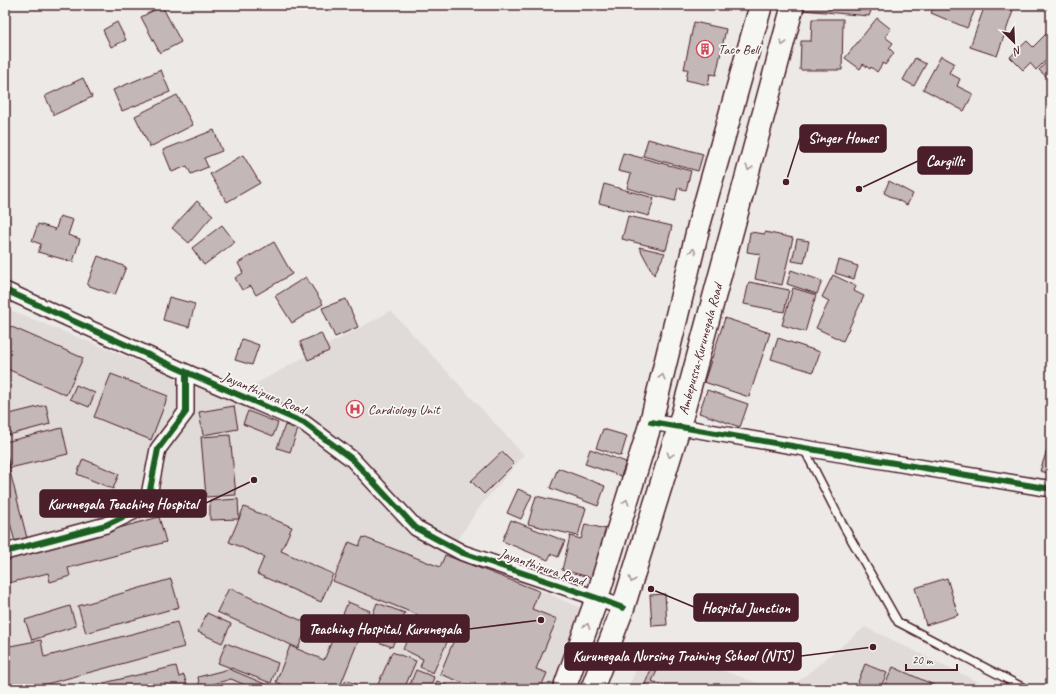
<svg xmlns="http://www.w3.org/2000/svg" width="1056" height="694" font-family="Caveat,sans-serif">
<rect width="100%" height="100%" fill="#ece9e6"/>
<filter id="ink" filterUnits="userSpaceOnUse"><feTurbulence type="fractalNoise" baseFrequency=".025" numOctaves="2"/><feDisplacementMap in="SourceGraphic" scale="8" xChannelSelector="R" yChannelSelector="G"/><feConvolveMatrix kernelMatrix="1 2 1 2 8 2 1 2 1" color-interpolation-filters="sRGB"/></filter>
<g filter="url(#ink)">
<path fill="#e0dad8" d="M5,308l224,90 162,-87 133,144 -43,50 -31,46 133,58 -33,80h-545z
M865,627l128,62h-204z
M647,643l126,46h-145z"/>
<path fill="#c4b7b7" stroke="#4a1f2b" d="M805,5h68l-4,11 -66,-6z
M935,5h42l-10,23 -36,-15z
M985,5h11l17,6 -16,45 -27,-9z
M162,6l19,36 -21,11 -19,-36z
M877,18l14,11 -6,8 8,6 -4,5 5,5 -9,12 -2,-2 -6,9 -6,-5 -1,2 -7,-5 -3,5 -15,-11z
M812,19h31l-1,51h-42l1,-29h10z
M117,22l9,18 -15,7 -8,-17z
M694,22l32,7 -10,46 -6,-1 -2,11 -22,-5 2,-11h-4z
M1048,32l3,3v20l-15,15 -6,-7 -7,7 -13,-13 17,-16 6,6z
M941,56l13,7 -5,10 11,6 -3,7 16,8 -9,17 -41,-22z
M1051,57v24l-12,-11z
M915,58l11,6 -12,22 -11,-6z
M161,70l9,22 -48,19 -9,-21z
M83,78l9,19 -38,18 -9,-19z
M177,95l16,30 -43,22 -15,-31z
M214,130l8,21 -18,7 4,9 -17,7 -4,-8 -15,6 -9,-22z
M648,139l55,15 -5,17 -55,-15z
M623,153l68,18 -5,19 -8,-2 -3,13 -48,-13 4,-14 -13,-3z
M243,155l17,28 -33,19 -17,-28z
M889,181l24,13 -6,11 -23,-12z
M604,184l50,14 -5,18 -50,-13z
M197,201l16,14 -24,28 -17,-15z
M60,216l13,4 -5,15 12,4 -7,23 -35,-10 3,-8 -9,-3 6,-17 17,5v2z
M628,216l44,10 -6,24 -44,-11z
M5,219l4,1 -4,11z
M222,225l13,17 -31,23 -12,-17z
M750,232l15,2v-2l28,6 -11,47 -27,-6 5,-25 -13,-2z
M797,239l12,2 -5,22 -12,-2z
M274,242l18,32 -36,21 -5,-9 -9,4 -7,-12 8,-5 -5,-10z
M639,247l26,6 -11,22z
M98,256l28,11 -11,28 -28,-10z
M839,260l19,6 -4,13 -19,-6z
M791,270l31,11 -5,13 -30,-10z
M833,275l23,11 -2,5 10,5 -21,45 -27,-13 13,-27 -7,-4z
M306,277l17,27 -31,19 -17,-27z
M749,282l40,8 -5,22 -40,-8z
M793,288l23,7 -11,37 -23,-7z
M169,297l26,7 -6,23 -26,-7z
M346,299l12,28 -23,10 -13,-29z
M725,318l45,15 -21,64 -45,-15z
M5,324l78,34 -17,37 -61,-27z
M321,333l8,18 -21,9 -8,-18z
M778,338l42,14 -7,20 -42,-13z
M242,339l17,6 -7,20 -17,-5z
M111,374l57,22 -17,44 -57,-23z
M76,385l19,8 -6,14 -19,-8z
M707,390l41,14 -8,23 -41,-14z
M46,405l4,19 -45,12v-21z
M234,406l4,23 -35,6 -4,-23z
M248,411l30,12 -5,13 -30,-12z
M285,425l13,4 -8,23 -13,-4z
M62,428l6,26 -58,14 -5,-20v-6z
M603,429l24,7 -6,20 -25,-8z
M230,435l6,60 -30,2 -5,-60z
M590,449l36,13 -5,14 -36,-12z
M1047,450l4,1v23l-11,-3z
M5,452l23,90 -12,4 -8,-31 -3,1z
M502,452l12,12 -30,30 -13,-13z
M83,459l36,15 -6,15 -36,-15z
M558,468l47,18 -7,20 -48,-18z
M518,489l14,6 -11,24 -14,-6z
M536,496l50,12 -8,28 -50,-12z
M238,499l1,20 -29,1v-19z
M244,507l48,20 -11,24 52,23 -12,28 -64,-28 7,-17 -35,-15z
M159,517l7,25 -98,26 2,8 -20,6 -2,-9 -43,11v-25z
M511,520l54,21 -7,16 -7,-3 -3,6 -46,-19z
M585,524l29,7 -13,49 -39,-10 8,-34 11,3z
M363,537l77,30 5,-12 94,36 -7,18 25,10 -21,50 11,4 -7,16h-61l-39,-15 16,-39 -40,-15 2,-5 -85,-34 16,-39 10,4z
M947,578l11,37 -32,10 -11,-37z
M171,579l8,28 -93,26 -8,-27z
M229,588l80,36 -11,24 -81,-36z
M665,594l2,31 -15,1 -2,-31z
M348,602l22,9 -31,78h-46l-17,-7 14,-36 34,14z
M377,603l28,10 -13,34 -28,-10z
M70,606l6,20 -44,14 -7,-20z
M207,613l24,11 -9,19 -24,-11z
M177,622l7,25 -145,39v3h-34v-42l36,-7 3,17z
M414,625l34,15 -15,33 -13,-6 3,-8 -20,-10z
M226,643l52,20 -7,20 -53,-20z
M392,652l24,9 -12,28h-28z
M865,664l22,9 -7,16h-18l-6,-2z
M176,666l3,11 5,-2 4,14h-110z
M893,667l50,22h-60z
M229,669l48,20h-22l-24,-10 -21,6v4h-10l-2,-12z
M651,669l6,2 -5,10 19,8h-28z
M416,670l18,7 -4,12h-22z
M346,680l22,9h-26z
M437,681l18,8h-22z"/>
<g fill="none" stroke-linecap="round" stroke-linejoin="round">
<defs>
<path id="lane" d="M804,449l39,76 55,97 128,67"/>
<path id="street" d="M5,290l181,82 118,51 48,36 64,69 47,25 134,45 26,10
M651,422l153,26 241,40 6,-1
M5,552l101,-27 29,-14 14,-16 9,-46 28,-37v-40"/>
<g id="highway">
<path d="M564,689l33,-91 54,-176 48,-197 62,-220"/>
<path id="s1" d="M592,689l31,-81 56,-181 114,-422"/>
</g>
</defs>
<use href="#lane" stroke="#4a1f2b" stroke-width="10"/>
<use href="#street" stroke="#4a1f2b" stroke-width="18"/>
<use href="#highway" stroke="#4a1f2b" stroke-width="25"/>
<use href="#lane" stroke="#f6f6f2" stroke-width="7"/>
<use href="#street" stroke="#f6f6f2" stroke-width="15"/>
<use href="#highway" stroke="#f6f6f2" stroke-width="22"/>
<defs>
<path id="cycleway" d="M5,290l181,82 118,51 48,36 64,69 47,25 134,45 26,10
M651,422l153,26 241,40 6,-1
M5,552l101,-27 29,-14 14,-16 9,-46 28,-37v-40"/>
</defs>
<use href="#cycleway" stroke="#f6f6f2" stroke-width="8"/>
<use href="#cycleway" stroke="#1b5e20" stroke-width="6"/>
</g>
<defs><path id="oneway-chevron" d="M-2-3.5L2.5 0L-2 3.5" fill="none" stroke-width="1.6" stroke-linecap="round" stroke-linejoin="round"/></defs>
<g stroke="#a99598">
<use href="#oneway-chevron" transform="translate(783 43) rotate(105)"/>
<use href="#oneway-chevron" transform="translate(749 168) rotate(105)"/>
<use href="#oneway-chevron" transform="translate(693 251) rotate(-76)"/>
<use href="#oneway-chevron" transform="translate(662 377) rotate(-76)"/>
<use href="#oneway-chevron" transform="translate(670 455) rotate(107)"/>
<use href="#oneway-chevron" transform="translate(626 502) rotate(-73)"/>
<use href="#oneway-chevron" transform="translate(632 580) rotate(107)"/>
<use href="#oneway-chevron" transform="translate(587 626) rotate(-70)"/>
</g>
</g>
<defs>
<symbol id="building-ring" viewBox="-11 -11 22 22"><circle r="9.5" fill="#f6f6f2" stroke="#d1495b" stroke-width="1.5"/><path d="M-4-6H4V6H1V3H-1V6H-4ZM-2.5-4.3h1.7v1.8h-1.7ZM.8-4.3h1.7v1.8H.8ZM-2.5-1h1.7V.8h-1.7ZM.8-1h1.7V.8H.8Z" fill="#d1495b"/></symbol>
<symbol id="hospital-ring" viewBox="-11 -11 22 22"><circle r="9.5" fill="#f6f6f2" stroke="#d1495b" stroke-width="1.5"/><path d="M-5-5h3v3.5h4V-5h3V5h-3V1.5h-4V5h-3Z" fill="#d1495b"/></symbol>
</defs>
<g fill-rule="evenodd">
<use href="#building-ring" x="695" y="39" width="20" height="20"/>
<use href="#hospital-ring" x="345" y="399" width="20" height="20"/>
</g>
<g text-anchor="middle" dominant-baseline="central" stroke-width="3.5" stroke-linejoin="round" paint-order="stroke">
<g font-size="14" fill="#4a1f2b" stroke="#f6f6f2" text-anchor="start">
<text x="718" y="49">Taco Bell</text>
<text x="368" y="409">Cardiology Unit</text>
</g>
<g font-size="14" fill="#4a1f2b" stroke="#f6f6f2">
<text stroke="none"><textPath href="#s1" startOffset="357">Ambepussa-Kurunegala Road</textPath></text>
<text transform="translate(264 393) rotate(23)">Jayanthipura Road</text>
<text transform="translate(542 567) rotate(19)">Jayanthipura Road</text>
</g>
</g>
<path fill="none" stroke="#4a1f2b" stroke-width="1.5" d="M786 182L800 138M859 189L918 161M254 480L206 503M651 589L694 607M541 620L469 629M873 647L801 656"/>
<g fill="#4a1f2b" stroke="#f6f6f2" stroke-width="1.5">
<circle cx="786" cy="182" r="4"/>
<circle cx="859" cy="189" r="4"/>
<circle cx="254" cy="480" r="4"/>
<circle cx="651" cy="589" r="4"/>
<circle cx="541" cy="620" r="4"/>
<circle cx="873" cy="647" r="4"/>
</g>
<g fill="#4a1f2b" stroke="#4a1f2b" stroke-width="1.5">
<rect x="800" y="125" width="86" height="27" rx="4"/>
<rect x="918" y="147" width="54" height="27" rx="4"/>
<rect x="40" y="490" width="166" height="27" rx="4"/>
<rect x="694" y="594" width="104" height="27" rx="4"/>
<rect x="301" y="615" width="168" height="27" rx="4"/>
<rect x="565" y="643" width="236" height="27" rx="4"/>
</g>
<g font-size="15" text-anchor="middle" font-weight="bold" fill="#fff">
<text x="843" y="143">Singer Homes</text>
<text x="945" y="166">Cargills</text>
<text x="123" y="509">Kurunegala Teaching Hospital</text>
<text x="746" y="613">Hospital Junction</text>
<text x="385" y="634">Teaching Hospital, Kurunegala</text>
<text x="683" y="661">Kurunegala Nursing Training School (NTS)</text>
</g>
<rect width="1056" height="694" fill="none" stroke="#f6f6f2" stroke-width="20"/>
<rect x="10" y="10" width="1036" height="674" fill="none" stroke="#4a1f2b" stroke-width="1.5" filter="url(#ink)"/>
<g transform="translate(1014 42) rotate(156)" stroke="#f6f6f2" stroke-width="3" paint-order="stroke">
<path d="M0-3L7 15L0 10L-7 15Z" fill="#4a1f2b"/>
<text y="-6" font-size="11" font-weight="bold" text-anchor="middle" fill="#4a1f2b">N</text>
</g>
<path d="M906 664v6h51v-6" fill="none" stroke="#4a1f2b" stroke-width="2"/>
<text x="912" y="664" font-size="12" fill="#4a1f2b" stroke="#f6f6f2" stroke-width="3" paint-order="stroke">20 m</text>
</svg>
